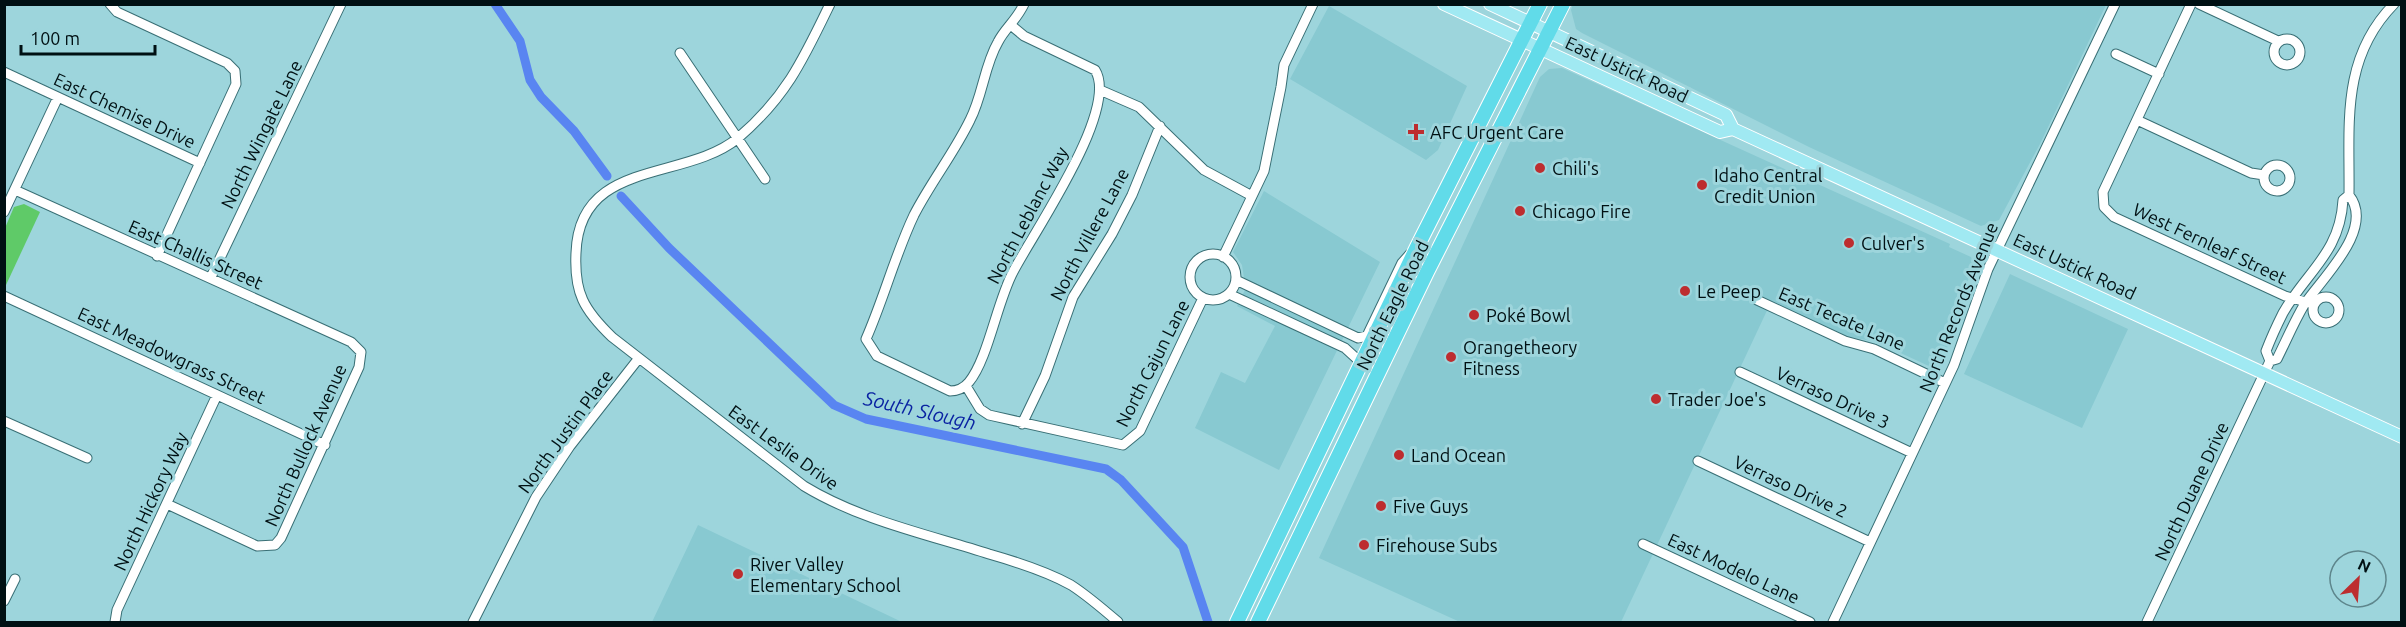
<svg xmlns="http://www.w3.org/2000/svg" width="2406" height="627" font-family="Ubuntu,sans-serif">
<rect width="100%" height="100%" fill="#9dd5dc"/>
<path fill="#88c9d1" d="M1573,4h533v1l-66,139 -41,76 -18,6 -172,-79 -227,-114 -6,-4 -5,-19z
M1329,6l138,80 -29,64 -12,10 -136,-81z
M1562,68l388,176 -1,3 22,10 3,8 -11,28 -15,53 -10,21 -5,1 -56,-26 -27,-5 -79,-35 -150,320h-161l-141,-64 221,-481 9,-8z
M1264,191l116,71 -101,208 -84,-42 26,-56 24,11 30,-57 -38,-20 12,-24 -5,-4 -2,-13 -9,-13z
M2010,274l118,55 -46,99 -118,-54z
M698,525l204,97h-250z"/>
<path fill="#5fca68" d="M24,204l16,8 -34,73 -1,-57 9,-21z"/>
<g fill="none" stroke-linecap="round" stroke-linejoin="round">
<path stroke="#5985f1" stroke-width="9" d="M495,4l25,37 10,39 11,17 33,34 33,45
M621,196l48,52 165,157 32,14 240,50 15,11 62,67 25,75"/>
<defs>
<path id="minor" d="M110,4l7,8 110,51 8,8 1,13 -79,172
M830,4c-27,56 -44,93 -92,134 -53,44 -159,20 -162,115 -2,40 8,57 36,84l192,149c56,34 122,48 185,68 28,8 57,17 82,31 17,11 32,24 47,37
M2191,4l-88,188 1,15 10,10 171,79 28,8
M2199,4l79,37
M1012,26l12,10 71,34c25,39 -62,163 -82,202 -16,30 -25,87 -44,110 -5,6 -11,9 -19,9l-73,-35 -11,-17c18,-41 29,-84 48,-124 17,-33 40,-62 56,-95 13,-25 14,-54 28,-78 7,-14 18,-21 26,-38
M2274 52a13 13 0 1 1 26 0a13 13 0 1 1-26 0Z
M680,53l85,126
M2116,54l43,20
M4,72l196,91
M1100,90l39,17 65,63 48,26
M2137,120l114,53 13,2
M2264 178a13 13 0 1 1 26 0a13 13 0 1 1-26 0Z
M15,190l336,152 10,10 -2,15 -78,171 -6,7 -18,1 -90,-42
M2349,195c27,34 -28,84 -45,110 -10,17 -18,36 -27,54l-7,2 -4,-10c5,-13 11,-26 17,-38 24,-42 57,-60 60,-113z
M2349,195c1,-70 -9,-136 45,-191
M4,212l54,-115
M1190 277a23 23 0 1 1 46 0a23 23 0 1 1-46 0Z
M1223,257l41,-86 17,-84 3,-22 29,-61
M211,277l130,-273
M1236,280l122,58 9,-2 35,-73 8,-9
M1229,294l116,54 12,11 3,8
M4,296l321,149
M2313 310a13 13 0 1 1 26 0a13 13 0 1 1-26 0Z
M1757,300l88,41 29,8 71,34
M1740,372l172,81
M966,386l14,23 9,6 134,30 17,-14 63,-133
M4,421l83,37
M1022,424l23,-48 28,-79 39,-63 20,-39 28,-69
M1698,461l172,81
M1643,544l167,78
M4,601l11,-22
M115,622l2,-12 100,-215
M473,622l63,-125 34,-51 69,-88
M1833,622l121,-257 34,-96 127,-265
M2147,622l123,-261"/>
<path id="major" d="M1444,4l276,128 13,-3 669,308
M1490,4l236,111 7,14"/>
<path id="highway" d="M1237,622l180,-375 123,-243
M1258,622l169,-350 136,-268"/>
</defs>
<use href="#minor" stroke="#396f75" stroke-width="11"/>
<use href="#major" stroke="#fff" stroke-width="14"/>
<use href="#highway" stroke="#fff" stroke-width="16"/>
<use href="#minor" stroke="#fff" stroke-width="9"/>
<use href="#major" stroke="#a0e9f2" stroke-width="12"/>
<use href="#highway" stroke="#61dbe9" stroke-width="14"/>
</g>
<g fill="#bd2d2f" stroke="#9dd5dc" stroke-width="2">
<path d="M1413 123h6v6h6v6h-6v6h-6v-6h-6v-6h6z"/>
<circle cx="1540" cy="168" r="6"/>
<circle cx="1702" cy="185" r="6"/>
<circle cx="1520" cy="211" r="6"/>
<circle cx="1849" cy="243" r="6"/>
<circle cx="1685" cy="291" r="6"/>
<circle cx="1474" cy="315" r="6"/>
<circle cx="1451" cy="357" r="6"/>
<circle cx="1656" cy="399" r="6"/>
<circle cx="1399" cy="455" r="6"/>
<circle cx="1381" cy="506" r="6"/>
<circle cx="1364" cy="545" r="6"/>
<circle cx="738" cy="574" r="6"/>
</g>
<g text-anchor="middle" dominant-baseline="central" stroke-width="6" stroke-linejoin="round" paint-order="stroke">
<g font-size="18" fill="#001013" stroke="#9dd5dc">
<text transform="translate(1627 69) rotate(25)">East Ustick Road</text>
<text transform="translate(125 110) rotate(25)">East Chemise Drive</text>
<text transform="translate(261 134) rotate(-64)">North Wingate Lane</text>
<text transform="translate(1027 215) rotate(-62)">North Leblanc Way</text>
<text transform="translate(1089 234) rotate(-62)">North Villere Lane</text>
<text transform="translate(2210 243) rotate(25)">West Fernleaf Street</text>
<text transform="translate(196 254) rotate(24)">East Challis Street</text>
<text transform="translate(2075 266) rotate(25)">East Ustick Road</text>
<text transform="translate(1392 305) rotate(-64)">North Eagle Road</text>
<text transform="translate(1958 307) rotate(-68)">North Records Avenue</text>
<text transform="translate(1842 318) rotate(23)">East Tecate Lane</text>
<text transform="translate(172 355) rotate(25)">East Meadowgrass Street</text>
<text transform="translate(1152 363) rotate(-63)">North Cajun Lane</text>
<text transform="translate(1833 397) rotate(25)">Verraso Drive 3</text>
<text transform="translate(565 431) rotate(-54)">North Justin Place</text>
<text transform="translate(305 445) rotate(-66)">North Bullock Avenue</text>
<text transform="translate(784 447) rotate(36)">East Leslie Drive</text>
<text transform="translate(1791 486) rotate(25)">Verraso Drive 2</text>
<text transform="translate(2191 491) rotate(-65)">North Duane Drive</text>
<text transform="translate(150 501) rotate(-65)">North Hickory Way</text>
<text transform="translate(1734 568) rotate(25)">East Modelo Lane</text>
</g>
<g font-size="18" fill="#001013" stroke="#9dd5dc" text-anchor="start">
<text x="1430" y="132">AFC Urgent Care</text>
<text x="1552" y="168">Chili's</text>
<text x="1714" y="175">Idaho Central<tspan x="1714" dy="21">Credit Union</tspan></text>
<text x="1532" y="211">Chicago Fire</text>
<text x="1861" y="243">Culver's</text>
<text x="1697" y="291">Le Peep</text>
<text x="1486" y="315">Poké Bowl</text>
<text x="1463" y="347">Orangetheory<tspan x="1463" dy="21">Fitness</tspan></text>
<text x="1668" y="399">Trader Joe's</text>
<text x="1411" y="455">Land Ocean</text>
<text x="1393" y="506">Five Guys</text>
<text x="1376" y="545">Firehouse Subs</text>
<text x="750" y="564">River Valley<tspan x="750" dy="21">Elementary School</tspan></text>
</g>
<g font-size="20" font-style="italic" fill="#0a23a2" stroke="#9dd5dc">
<text transform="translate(920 410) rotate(13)">South Slough</text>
</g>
</g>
<rect width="2406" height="627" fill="none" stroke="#001013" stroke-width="12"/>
<g transform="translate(2358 579) rotate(25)"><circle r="28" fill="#9dd5dc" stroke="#5e868c" stroke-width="1.5"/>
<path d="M0-4.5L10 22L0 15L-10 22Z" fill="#bd2d2f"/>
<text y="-9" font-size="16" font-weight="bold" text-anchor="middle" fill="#001013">N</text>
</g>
<path d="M21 45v9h134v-9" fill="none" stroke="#001013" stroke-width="3"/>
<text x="30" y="45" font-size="18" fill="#001013" stroke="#9dd5dc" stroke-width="4.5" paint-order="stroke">100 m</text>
</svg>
